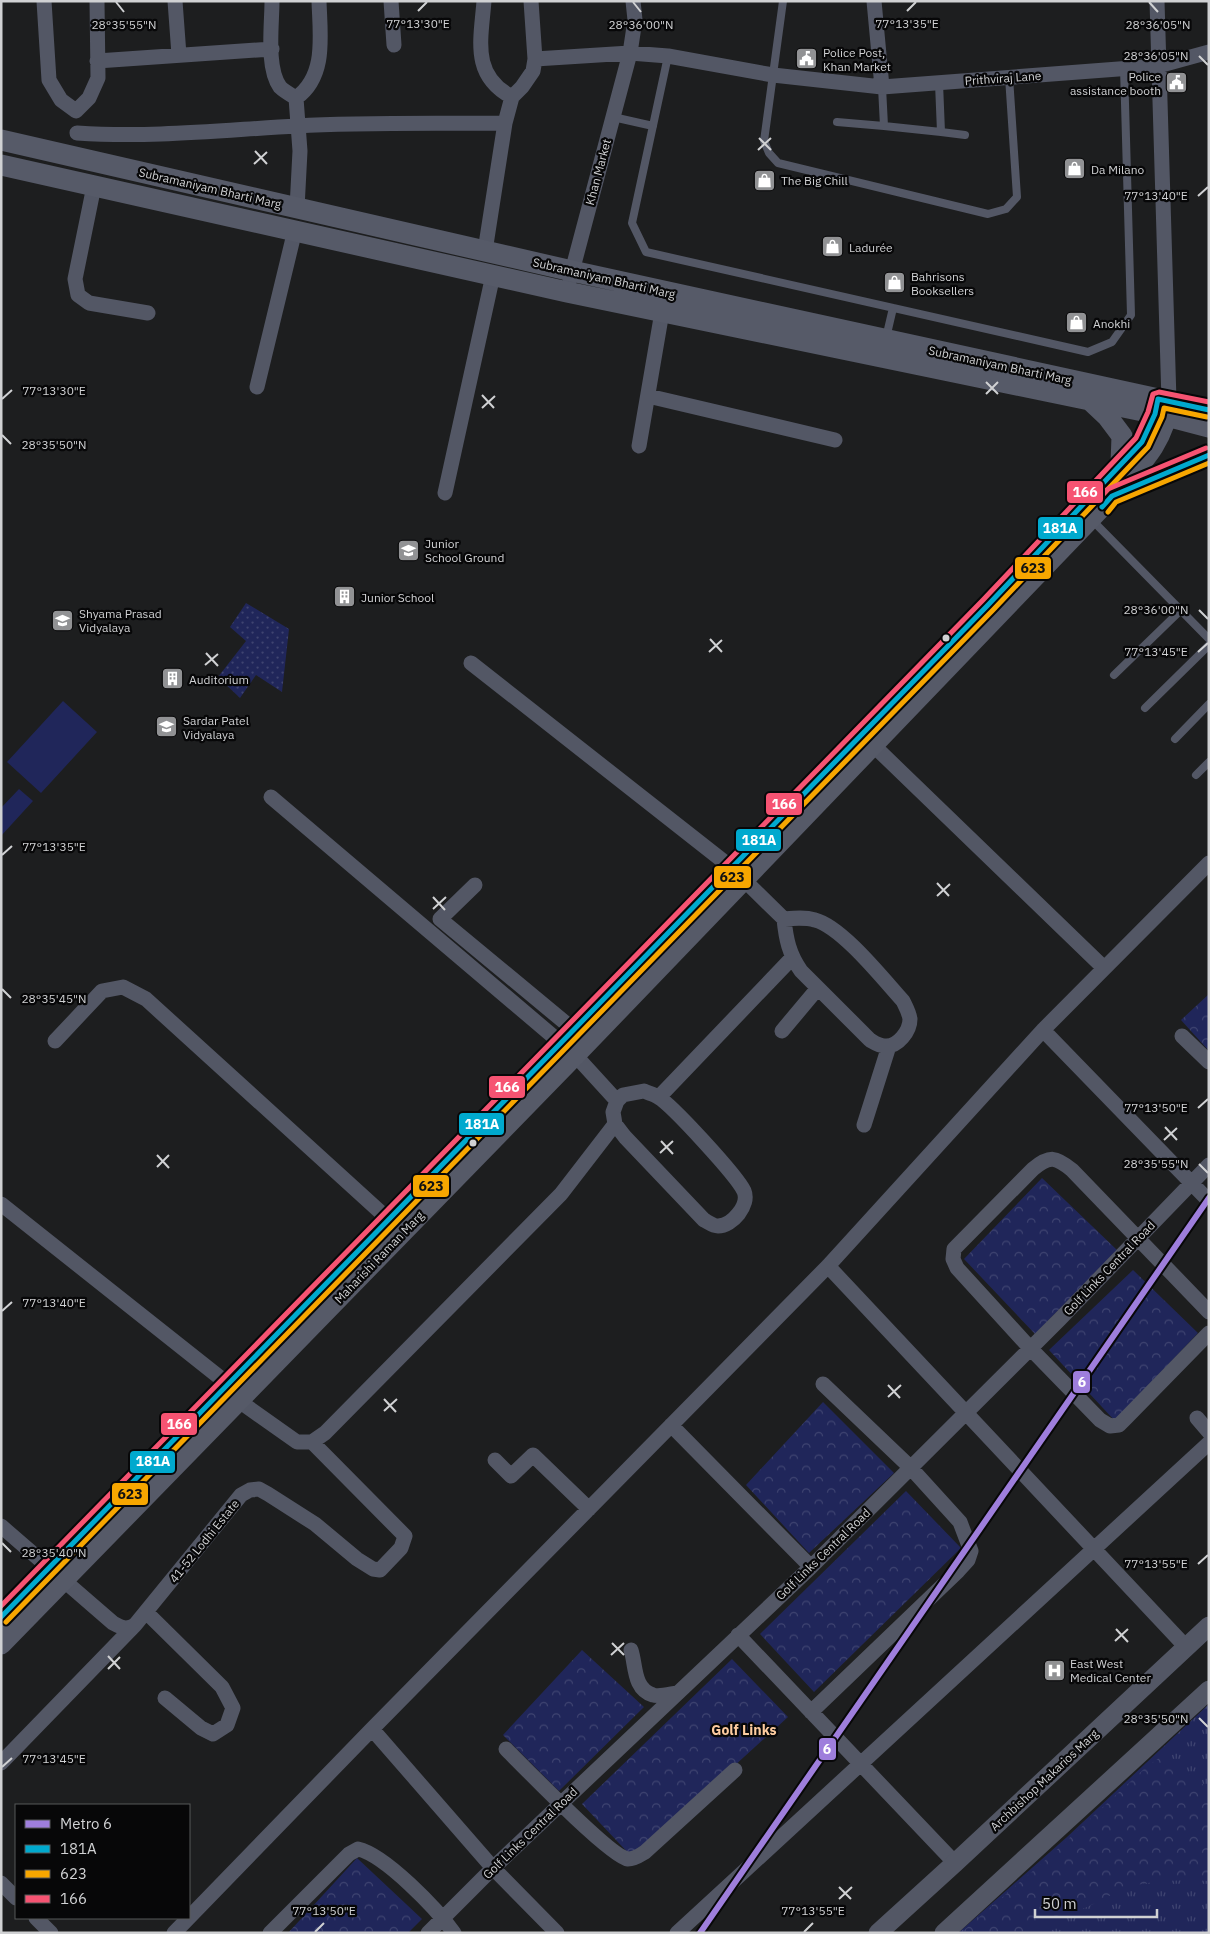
<svg xmlns="http://www.w3.org/2000/svg" width="1210" height="1934" font-family="'IBM Plex Sans',sans-serif">
<defs>
<pattern id="grass-tufts" width="24" height="20" patternUnits="userSpaceOnUse" patternTransform="scale(1.25)"><rect width="24" height="20" fill="#20265a"/><path d="M3 7l-1-3M5 7V3M7 7l1-3M15 17l-1-3M17 17v-4M19 17l1-3" fill="none" stroke="#3f4471"/></pattern>
<pattern id="forest-crowns" width="20" height="18" patternUnits="userSpaceOnUse" patternTransform="scale(1.25)"><rect width="20" height="18" fill="#20265a"/><path d="M2 6a3 3 0 1 1 6 0M12 15a3 3 0 1 1 6 0" fill="none" stroke="#3f4471"/></pattern>
<pattern id="garden-dots" width="8" height="8" patternUnits="userSpaceOnUse" patternTransform="scale(1.25)"><rect width="8" height="8" fill="#20265a"/><path d="M2 2h.1M6 6h.1" fill="none" stroke="#3f4471" stroke-width="1.8" stroke-linecap="round"/></pattern>
</defs>
<rect width="100%" height="100%" fill="#1d1e1f"/>
<path fill="url(#grass-tufts)" d="M1209,1704v229h-251l109,-96z"/>
<path fill="url(#forest-crowns)" d="M1209,994v57l-28,-31z
M1042,1178l75,72 -82,84 -71,-75z
M1133,1270l65,63 -83,88 -66,-71z
M823,1402l71,71 -85,80 -63,-68z
M906,1491l55,57 -147,144 -54,-58z
M582,1650l62,57 -85,84 -56,-56z
M732,1659l56,58 -155,141 -51,-54z
M1163,1755l46,34v92c-25,-1 -63,-1 -85,8 -24,10 -46,27 -73,27l-18,17h-72l88,-76 95,-88z
M357,1858l65,61 -14,14h-120z"/>
<path fill="url(#garden-dots)" d="M246,603l43,26 -7,63 -26,-17 -16,23 -22,-21 28,-36 -16,-14z"/>
<path fill="#20265a" d="M63,701l34,31 -56,61 -34,-31z
M19,789l14,12 -32,35v-28z"/>
<g fill="none" stroke-linecap="round" stroke-linejoin="round">
<path stroke="#535765" stroke-width="8" d="M783,1l-19,140 5,12 9,10 210,51 18,-5 11,-12 -8,-120
M668,56l-36,167 14,29 442,100 24,-10 19,-27 -7,-247
M882,87l2,39 57,6 -2,-49
M613,117l40,9
M837,122l47,4
M941,132l24,3
M886,338l7,-30
M1092,520l117,119
M1114,675l66,-64
M1145,708l64,-63
M1175,739l34,-35
M1196,775l13,-13"/>
<path stroke="#535765" stroke-width="15" d="M44,1l5,79 12,20 15,11 13,-13 9,-20 -1,-77
M175,1l4,54
M272,1c0,24 -6,67 8,86 4,4 11,8 16,11
M391,1l3,44
M484,1c-3,39 -13,74 28,96
M874,1l8,86
M1157,1l12,400
M535,59l95,-6 38,3 105,19 109,12 276,-21 51,-14
M97,61l175,-12
M296,98l4,53 -3,57
M296,98c31,-22 24,-63 23,-97
M77,133c75,5 146,-3 220,-7 69,-4 139,-2 208,-3
M94,186l-19,93 3,16 11,8 59,10
M485,251l20,-128 7,-26 10,-10 11,-16 2,-12 -4,-58
M570,279l60,-226 5,-33 -2,-19
M257,387l38,-157
M648,396l187,44
M639,446l23,-134
M445,493l48,-218
M471,663l261,205 52,51c2,20 5,35 17,52l69,69c5,3 9,6 15,6 13,1 25,-15 25,-27 -1,-7 -4,-12 -7,-18 -20,-22 -61,-74 -88,-81 -10,-3 -20,-2 -31,-1
M872,744l232,224
M271,797l304,258 42,46
M475,885l-35,34 134,111
M1043,1030l166,171
M782,1031l36,-43
M1182,1036l27,26
M55,1041l47,-50 21,-4 23,12 242,220
M644,1091c4,2 10,3 14,6 14,8 79,79 86,94 6,14 -12,35 -26,35 -5,0 -10,-4 -14,-6l-79,-83 -10,-13 -2,-12 4,-11 6,-6z
M659,1097l133,-139
M864,1125l25,-79
M1,1204l227,180
M828,1266l358,381
M1209,1312l-137,-142c-16,-13 -22,-15 -39,-1l-79,80 -1,10 4,9 73,80 70,72 10,6 9,-1 7,-7 83,-85
M239,1401l58,41h15l13,-9 236,-239 54,-70
M1197,1418l12,14
M671,1425l140,142
M495,1460l16,16 22,-21 56,54
M1,1526l112,97c9,5 13,7 22,2l106,-130 9,-5 9,-1 9,5 47,30 42,35 16,10 7,1 21,-22 4,-12 -93,-94
M146,1612l76,75 11,21 -6,17 -14,9 -12,-6 -36,-30
M738,1635l217,228
M631,1650c5,15 2,39 22,45 6,2 17,-1 24,-2
M811,1712l147,-141 10,-11 3,-9 -11,-29 -50,-55 -87,-83
M372,1729l121,139 64,65
M506,1749c17,17 105,108 122,110 7,0 12,-4 17,-7l90,-82
M1,1763l134,-138
M1,1883l15,15
M36,1918l15,15
M174,1933l198,-204 456,-463 215,-236 166,-167
M270,1933l79,-79 9,-5c27,6 79,60 96,84
M428,1933l65,-65 318,-301 249,-248 149,-154
M677,1933l532,-490"/>
<path stroke="#535765" stroke-width="19" d="M878,1933l77,-70 254,-237
M944,1933l265,-243"/>
<path stroke="#565a68" stroke-width="21" d="M1,140l571,131 637,139
M1,165l566,127 600,124 42,11
M1090,400l17,16 15,20 -1,28
M1119,493l90,-38
M1032,558l104,-110
M1,1617l400,-412 389,-397
M1,1644l574,-589 537,-559c27,-31 52,-52 57,-95"/>
<defs>
<path id="bus-1" d="M1102,507l10,-11 97,-41
M1,1617l987,-1012 154,-163 13,-28 3,-15 51,11"/>
<path id="bus-2" d="M1108,512l8,-10 93,-39
M6,1622l987,-1012 155,-163 14,-30 2,-9 43,9"/>
<path id="bus-3" d="M1096,502l12,-13 98,-41
M1,1606l982,-1006 153,-162 12,-26 5,-18 6,-2 50,10"/>
</defs>
<use href="#bus-1" stroke="#070708" stroke-width="9"/>
<use href="#bus-2" stroke="#070708" stroke-width="9"/>
<use href="#bus-3" stroke="#070708" stroke-width="9"/>
<use href="#bus-1" stroke="#00a9ce" stroke-width="5"/>
<use href="#bus-2" stroke="#f7a600" stroke-width="5"/>
<use href="#bus-3" stroke="#f65372" stroke-width="5"/>
<defs>
<path id="metro-1" d="M700,1933l509,-735"/>
</defs>
<use href="#metro-1" stroke="#070708" stroke-width="10"/>
<use href="#metro-1" stroke="#9e7edc" stroke-width="6"/>
</g>
<path fill="none" stroke="#d0d1d3" stroke-width="2" d="M116,2l8,10M633,2l8,10M1149,2l9,10M418,11l9,-9M907,11l9,-9M1199,56l9,9M759,138l12,12M758,150l13,-12M255,151l12,13M254,164l13,-12M1198,196l10,-9M986,382l12,12M986,394l12,-12M482,395l12,13M2,399l10,-9M482,408l13,-12M2,435l9,9M1199,610l9,9M710,639l12,13M709,652l13,-12M1198,652l10,-9M206,653l12,13M205,665l13,-11M2,855l10,-9M937,883l12,13M937,896l13,-12M433,897l12,13M433,909l13,-12M2,989l9,9M1198,1108l10,-9M1165,1127l12,13M1164,1140l13,-12M661,1141l12,13M660,1153l13,-12M157,1155l12,13M1199,1164l9,9M157,1167l12,-12M2,1311l10,-9M888,1385l12,13M888,1397l13,-12M384,1399l12,13M384,1411l13,-12M2,1543l9,9M1198,1564l10,-9M1116,1629l12,13M1115,1641l13,-12M612,1643l12,12M611,1655l13,-12M108,1656l12,13M108,1669l12,-12M1199,1718l9,9M2,1767l10,-9M839,1887l12,12M839,1899l13,-12M315,1932l9,-9M804,1932l9,-9"/>
<defs>
<symbol id="civic-square" viewBox="-11 -11 22 22"><rect x="-9" y="-9" width="18" height="18" rx="4" fill="#919294" stroke="#070708"/><path d="M-.6-6.5H3V-4.5H.6V-3L4-1V1h2V6H-6V1h2V-1L-.6-3ZM-1.2 2.5V6h2.4V2.5Z" fill="#fff"/></symbol>
<symbol id="shop-square" viewBox="-11 -11 22 22"><rect x="-9" y="-9" width="18" height="18" rx="4" fill="#919294" stroke="#070708"/><path d="M-5-2.5h2.3a2.7 3.5 0 0 1 5.4 0H5L5.5 6h-11ZM-1.5-2.5h3a1.5 2.3 0 0 0-3 0Z" fill="#fff"/></symbol>
<symbol id="school-square" viewBox="-11 -11 22 22"><rect x="-9" y="-9" width="18" height="18" rx="4" fill="#919294" stroke="#070708"/><path d="M0-5L7-2L0 1L-7-2ZM-4 1L0 2.5L4 1V4Q0 6-4 4Z" fill="#fff"/></symbol>
<symbol id="building-square" viewBox="-11 -11 22 22"><rect x="-9" y="-9" width="18" height="18" rx="4" fill="#919294" stroke="#070708"/><path d="M-4-6H4V6H1V3H-1V6H-4ZM-2.5-4.3h1.7v1.8h-1.7ZM.8-4.3h1.7v1.8H.8ZM-2.5-1h1.7V.8h-1.7ZM.8-1h1.7V.8H.8Z" fill="#fff"/></symbol>
<symbol id="hospital-square" viewBox="-11 -11 22 22"><rect x="-9" y="-9" width="18" height="18" rx="4" fill="#919294" stroke="#070708"/><path d="M-5-5h3v3.5h4V-5h3V5h-3V1.5h-4V5h-3Z" fill="#fff"/></symbol>
</defs>
<g fill-rule="evenodd">
<use href="#civic-square" x="794" y="46" width="25" height="25"/>
<use href="#civic-square" x="1164" y="70" width="25" height="25"/>
<use href="#shop-square" x="1062" y="156" width="25" height="25"/>
<use href="#shop-square" x="752" y="168" width="25" height="25"/>
<use href="#shop-square" x="820" y="234" width="25" height="25"/>
<use href="#shop-square" x="882" y="270" width="25" height="25"/>
<use href="#shop-square" x="1064" y="310" width="25" height="25"/>
<use href="#school-square" x="396" y="538" width="25" height="25"/>
<use href="#building-square" x="332" y="584" width="25" height="25"/>
<use href="#school-square" x="50" y="608" width="25" height="25"/>
<use href="#building-square" x="160" y="666" width="25" height="25"/>
<use href="#school-square" x="154" y="714" width="25" height="25"/>
<use href="#hospital-square" x="1042" y="1658" width="25" height="25"/>
</g>
<g fill="#d0d1d3" stroke="#070708" stroke-width="2">
<circle cx="946" cy="638" r="4.5"/>
<circle cx="473" cy="1143" r="4.5"/>
</g>
<g text-anchor="middle" dominant-baseline="central" stroke-width="4.5" stroke-linejoin="round" paint-order="stroke">
<g font-size="12" fill="#d0d1d3" stroke="#070708" text-anchor="start">
<text x="823" y="52">Police Post,<tspan x="823" dy="14">Khan Market</tspan></text>
<text x="1161" y="76" text-anchor="end">Police<tspan x="1161" dy="14">assistance booth</tspan></text>
<text x="1091" y="169">Da Milano</text>
<text x="781" y="180">The Big Chill</text>
<text x="849" y="247">Ladurée</text>
<text x="911" y="276">Bahrisons<tspan x="911" dy="14">Booksellers</tspan></text>
<text x="1093" y="323">Anokhi</text>
<text x="425" y="543">Junior<tspan x="425" dy="14">School Ground</tspan></text>
<text x="361" y="597">Junior School</text>
<text x="79" y="613">Shyama Prasad<tspan x="79" dy="14">Vidyalaya</tspan></text>
<text x="189" y="679">Auditorium</text>
<text x="183" y="720">Sardar Patel<tspan x="183" dy="14">Vidyalaya</tspan></text>
<text x="1070" y="1663">East West<tspan x="1070" dy="14">Medical Center</tspan></text>
</g>
<g font-size="12" fill="#d0d1d3" stroke="#070708">
<text transform="translate(1003 78) rotate(-4)">Prithviraj Lane</text>
<text transform="translate(598 172) rotate(-75)">Khan Market</text>
<text transform="translate(210 188) rotate(13)">Subramaniyam Bharti Marg</text>
<text transform="translate(604 278) rotate(13)">Subramaniyam Bharti Marg</text>
<text transform="translate(1000 365) rotate(12)">Subramaniyam Bharti Marg</text>
<text transform="translate(379 1257) rotate(-46)">Maharishi Raman Marg</text>
<text transform="translate(1109 1268) rotate(-46)">Golf Links Central Road</text>
<text transform="translate(204 1541) rotate(-51)">41-52 Lodhi Estate</text>
<text transform="translate(823 1554) rotate(-44)">Golf Links Central Road</text>
<text transform="translate(1044 1780) rotate(-43)">Archbishop Makarios Marg</text>
<text transform="translate(530 1833) rotate(-44)">Golf Links Central Road</text>
</g>
<g font-size="14" font-weight="bold" fill="#fdcca0" stroke="#070708">
<text x="744" y="1730">Golf Links</text>
</g>
</g>
<g font-size="12" text-anchor="middle" fill="#d0d1d3" stroke="#070708" stroke-width="4.5" stroke-linejoin="round" paint-order="stroke">
<text x="418" y="28">77°13'30"E</text>
<text x="907" y="28">77°13'35"E</text>
<text x="124" y="29">28°35'55"N</text>
<text x="641" y="29">28°36'00"N</text>
<text x="1158" y="29">28°36'05"N</text>
<text x="1156" y="60">28°36'05"N</text>
<text x="1156" y="200">77°13'40"E</text>
<text x="54" y="395">77°13'30"E</text>
<text x="54" y="449">28°35'50"N</text>
<text x="1156" y="614">28°36'00"N</text>
<text x="1156" y="656">77°13'45"E</text>
<text x="54" y="851">77°13'35"E</text>
<text x="54" y="1003">28°35'45"N</text>
<text x="1156" y="1112">77°13'50"E</text>
<text x="1156" y="1168">28°35'55"N</text>
<text x="54" y="1307">77°13'40"E</text>
<text x="54" y="1557">28°35'40"N</text>
<text x="1156" y="1568">77°13'55"E</text>
<text x="1156" y="1723">28°35'50"N</text>
<text x="54" y="1763">77°13'45"E</text>
<text x="324" y="1915">77°13'50"E</text>
<text x="813" y="1915">77°13'55"E</text>
</g>
<g stroke="#070708" stroke-width="2">
<rect x="1066" y="480" width="38" height="24" rx="5" fill="#f65372"/>
<rect x="1037" y="516" width="47" height="24" rx="5" fill="#00a9ce"/>
<rect x="1014" y="556" width="38" height="24" rx="5" fill="#f7a600"/>
<rect x="765" y="792" width="38" height="24" rx="5" fill="#f65372"/>
<rect x="735" y="828" width="47" height="24" rx="5" fill="#00a9ce"/>
<rect x="713" y="865" width="39" height="24" rx="5" fill="#f7a600"/>
<rect x="488" y="1075" width="38" height="24" rx="5" fill="#f65372"/>
<rect x="458" y="1112" width="47" height="24" rx="5" fill="#00a9ce"/>
<rect x="412" y="1174" width="38" height="24" rx="5" fill="#f7a600"/>
<rect x="1072" y="1370" width="19" height="24" rx="5" fill="#9e7edc"/>
<rect x="160" y="1412" width="38" height="24" rx="5" fill="#f65372"/>
<rect x="129" y="1450" width="47" height="24" rx="5" fill="#00a9ce"/>
<rect x="111" y="1482" width="38" height="24" rx="5" fill="#f7a600"/>
<rect x="818" y="1737" width="19" height="24" rx="5" fill="#9e7edc"/>
</g>
<g font-size="14" text-anchor="middle" font-weight="bold" fill="#fff">
<text x="1085" y="497">166</text>
<text x="1060" y="533">181A</text>
<text x="784" y="809">166</text>
<text x="759" y="845">181A</text>
<text x="507" y="1092">166</text>
<text x="482" y="1129">181A</text>
<text x="1082" y="1387">6</text>
<text x="179" y="1429">166</text>
<text x="153" y="1466">181A</text>
<text x="827" y="1754">6</text>
</g>
<g font-size="14" text-anchor="middle" font-weight="bold" fill="#111">
<text x="1033" y="573">623</text>
<text x="732" y="882">623</text>
<text x="431" y="1191">623</text>
<text x="130" y="1499">623</text>
</g>
<rect width="1210" height="1934" fill="none" stroke="#d0d1d3" stroke-width="5"/>
<rect x="15" y="1804" width="175" height="115" fill="#070708" stroke="#575859"/>
<rect x="25" y="1820" width="25" height="8" fill="#9e7edc" stroke="#575859"/>
<text x="60" y="1829" font-size="15" fill="#d0d1d3">Metro 6</text>
<rect x="25" y="1845" width="25" height="8" fill="#00a9ce" stroke="#575859"/>
<text x="60" y="1854" font-size="15" fill="#d0d1d3">181A</text>
<rect x="25" y="1870" width="25" height="8" fill="#f7a600" stroke="#575859"/>
<text x="60" y="1879" font-size="15" fill="#d0d1d3">623</text>
<rect x="25" y="1895" width="25" height="8" fill="#f65372" stroke="#575859"/>
<text x="60" y="1904" font-size="15" fill="#d0d1d3">166</text>
<path d="M1035 1909v8h122v-8" fill="none" stroke="#d0d1d3" stroke-width="2.5"/>
<text x="1042" y="1909" font-size="15" fill="#d0d1d3" stroke="#070708" stroke-width="4" paint-order="stroke">50 m</text>
</svg>
